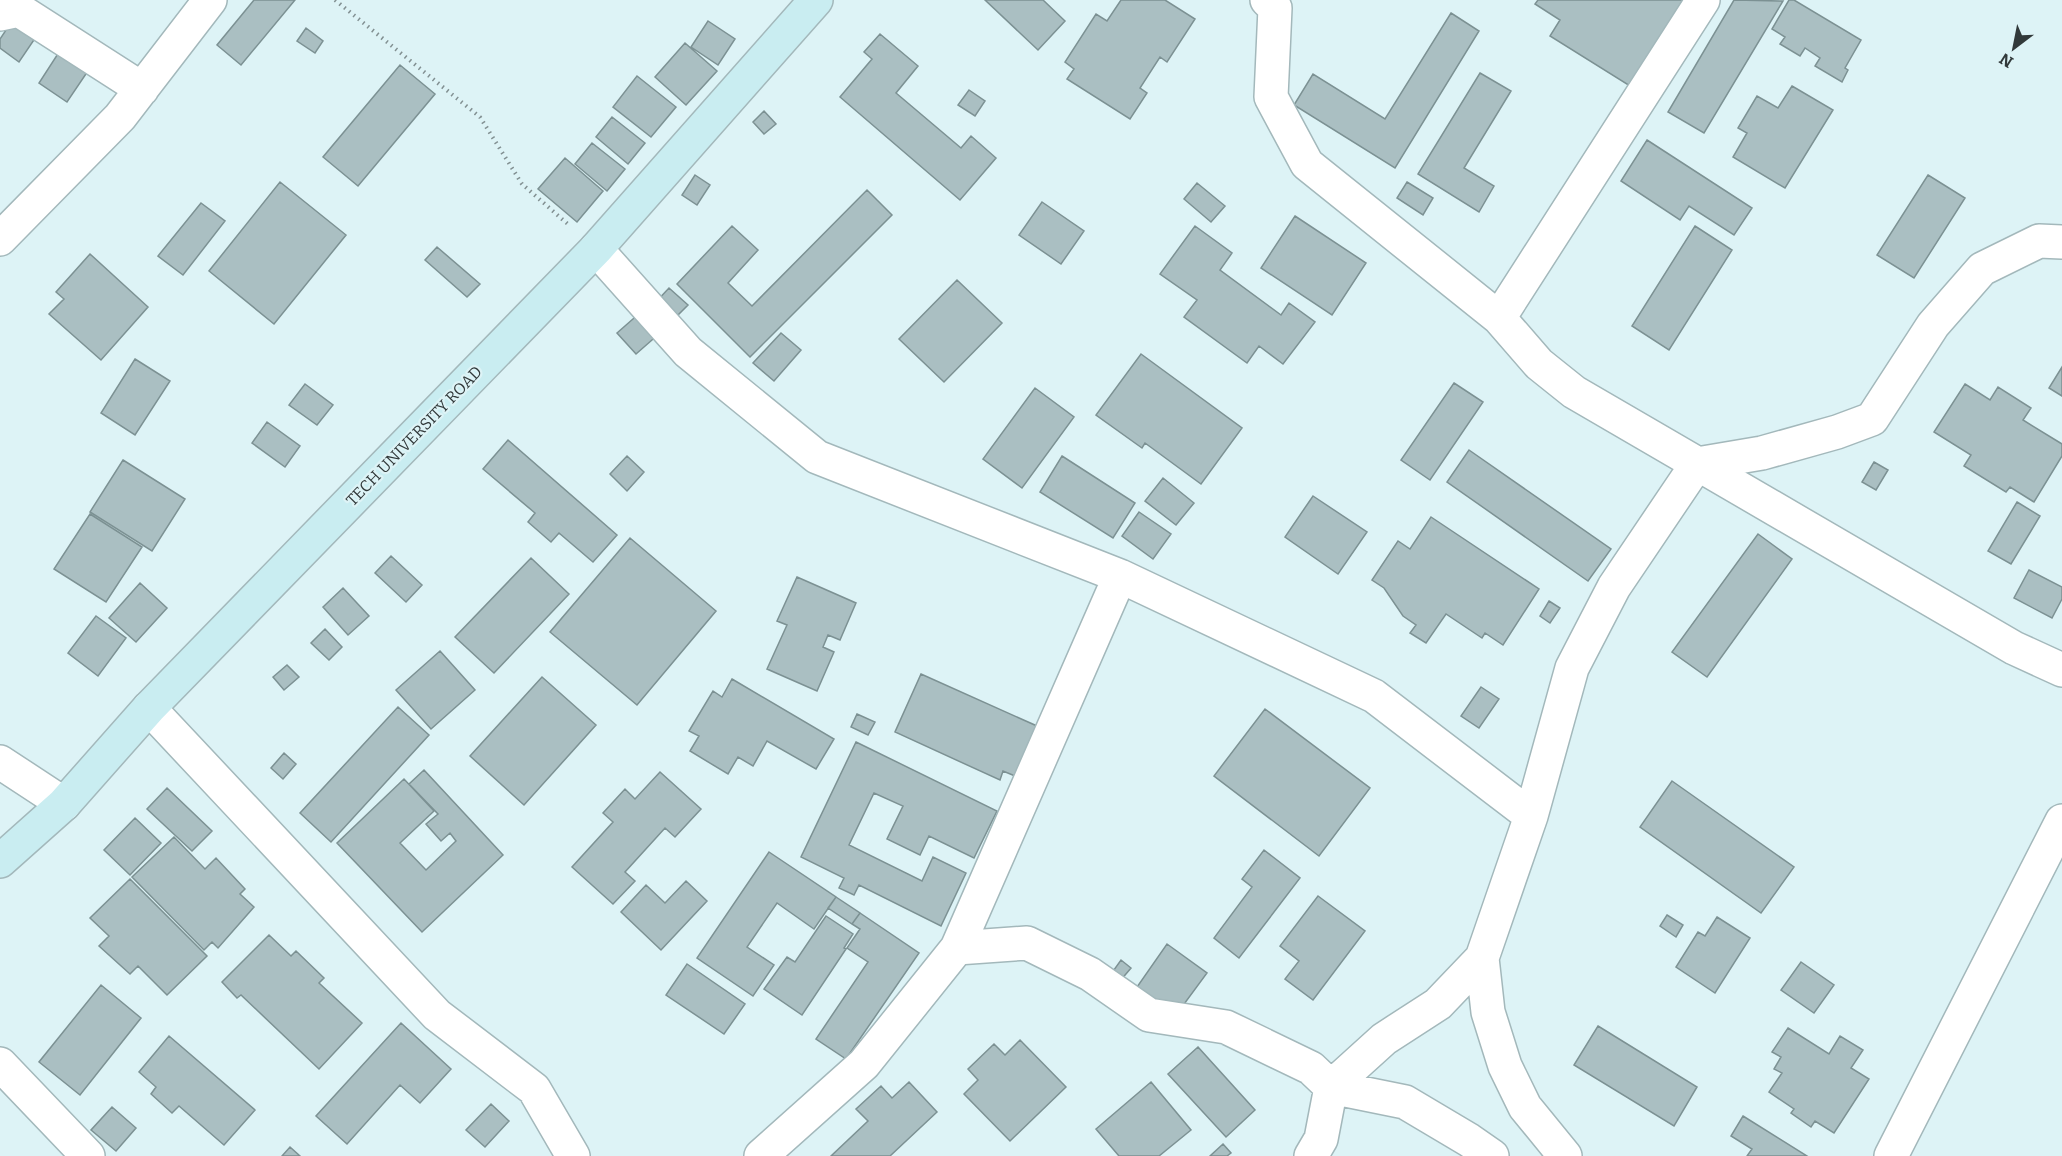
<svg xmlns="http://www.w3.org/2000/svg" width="2062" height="1156" font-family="Bitter,serif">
<rect width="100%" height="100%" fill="#ddf3f6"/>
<path fill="#aabfc2" stroke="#7c9193" stroke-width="1.5" d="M254,0h41l-54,65 -24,-20z
M985,0h58l22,21 -27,29z
M1121,0h44l30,19 -28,43 -7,-5 -20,31 7,5 -17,26 -63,-40 7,-10 -9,-7 31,-48 11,7z
M1538,0h145l-53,86 -80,-50 10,-16 -25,-16z
M1734,0l49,1 -79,132 -36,-21z
M1789,0h5l67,40 -16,28 3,2 -6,12 -27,-16 5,-8 -15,-10 -5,8 -20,-12 5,-7 -13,-8z
M1451,13l28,18 -84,137 -101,-63 19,-31 72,45z
M16,15l24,16 -21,31 -19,-14v-9z
M708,21l27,18 -17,26 -27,-18z
M306,28l17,13 -8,12 -18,-12z
M880,34l38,32 -22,27 65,55 10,-12 25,22 -36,42 -120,-103 32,-38 -8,-7z
M685,43l32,28 -31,34 -31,-28z
M61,49l29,19 -23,34 -28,-19z
M400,65l35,29 -77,92 -35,-29z
M1480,73l31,18 -47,77 30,18 -15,26 -61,-38z
M637,76l39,31 -25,30 -38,-30z
M1792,86l41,24 -48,78 -52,-31 14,-24 -9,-5 19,-32 21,12z
M969,90l16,11 -10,15 -17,-11z
M764,111l12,13 -12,10 -11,-12z
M612,117l33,26 -17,21 -32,-27z
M1647,140l105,68 -18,27 -45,-29 -9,14 -59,-39z
M592,143l33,26 -18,22 -32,-27z
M565,158l38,33 -26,31 -39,-33z
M695,175l15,10 -13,20 -15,-10z
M1928,175l37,23 -51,80 -37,-23z
M280,182l66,53 -72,89 -65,-53z
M1407,182l26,16 -10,17 -26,-17z
M1197,183l28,23 -14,16 -27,-23z
M867,190l25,25 -142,142 -73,-73 55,-58 26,24 -30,33 24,23z
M1042,202l42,29 -23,33 -42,-29z
M201,203l24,18 -42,54 -25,-19z
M1295,216l71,47 -34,52 -71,-47z
M1195,226l37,27 -12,17 61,45 8,-12 26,19 -32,42 -24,-18 -12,17 -63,-46 13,-17 -37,-26z
M1695,226l37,24 -63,100 -37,-24z
M437,247l43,37 -13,13 -42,-37z
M90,254l58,53 -47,53 -52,-46 15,-15 -8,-7z
M957,280l45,43 -58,59 -45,-43z
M669,288l19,17 -14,14 -19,-16z
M642,311l18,22 -24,21 -19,-21z
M781,333l20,17 -27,31 -21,-18z
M1141,354l101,74 -41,56 -56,-41 -3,5 -46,-33z
M135,359l35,22 -35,54 -34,-22z
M2062,367v29l-13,-8z
M1454,383l29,19 -53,78 -29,-20z
M305,384l28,21 -16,20 -28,-20z
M1965,384l25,16 8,-13 33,21 -8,12 39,24v12l-28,46 -24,-15 -4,5 -42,-26 7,-11 -37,-23z
M1035,388l39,29 -52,71 -39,-29z
M267,422l33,24 -15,21 -33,-24z
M508,440l109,95 -24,27 -34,-29 -8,9 -23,-20 7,-9 -52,-44z
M1469,450l142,99 -23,32 -141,-99z
M627,456l17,16 -17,19 -17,-17z
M1062,456l73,47 -22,35 -73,-46z
M123,460l62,39 -33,52 -62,-39z
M1874,462l14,8 -12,20 -14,-8z
M1163,478l31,25 -18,22 -31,-24z
M1313,496l54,36 -29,42 -53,-37z
M2017,502l23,14 -29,48 -23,-13z
M1139,512l32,22 -18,25 -31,-23z
M90,514l52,33 -36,55 -52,-33z
M1431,517l108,72 -36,56 -18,-12 -3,5 -36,-24 -20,29 -16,-10 6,-8 -13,-9 -19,-28 -12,-8 26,-39 12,8z
M1758,534l34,25 -85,118 -35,-25z
M630,538l86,73 -79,94 -87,-73z
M391,556l31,29 -16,17 -31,-29z
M531,558l38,36 -75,79 -39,-36z
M2029,570l33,17v12l-10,19 -38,-20z
M797,577l59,26 -16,37 -12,-5 -5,12 11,5 -17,39 -50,-22 20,-44 -10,-4z
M140,583l27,25 -31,34 -27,-24z
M343,588l26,28 -21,19 -25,-28z
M1549,601l11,7 -10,15 -10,-7z
M96,616l30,22 -28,38 -30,-23z
M325,629l17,18 -13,13 -18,-17z
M440,651l35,39 -44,39 -35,-39z
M287,665l12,12 -15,13 -11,-13z
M921,674l116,52 -22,50 -12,-5 -3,9 -105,-48z
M542,677l54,48 -72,80 -54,-49z
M732,679l102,60 -18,30 -49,-28 -14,25 -15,-9 -10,17 -38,-23 9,-15 -10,-5 24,-40 9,6z
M1481,687l18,12 -20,29 -18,-12z
M398,707l31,28 -98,107 -31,-29z
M1265,709l105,79 -51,68 -105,-80z
M857,714l18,8 -7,13 -17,-8z
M856,742l141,69 -23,47 -45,-22 -9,19 -33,-16 16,-33 -29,-13 -25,52 73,36 11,-24 33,16 -25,53 -82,-41 -5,10 -15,-7 5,-10 -43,-21z
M284,753l12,11 -13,15 -12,-11z
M424,770l79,85 -81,77 -85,-89 67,-64 30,32 -34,32 26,27 30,-29 -6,-8 -9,8 -15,-17 12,-10 -29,-30z
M660,772l41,37 -26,28 -10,-9 -40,44 10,9 -22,23 -41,-37 41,-45 -10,-9 22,-24 10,10z
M1672,781l122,86 -33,46 -121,-86z
M167,788l45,43 -20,20 -45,-42z
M135,818l26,25 -31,32 -26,-25z
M174,837l31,32 11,-11 29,31 -5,5 14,13 -36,41 -6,-6 -8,8 -72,-73z
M1264,850l36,28 -61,80 -25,-20 38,-51 -10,-8z
M769,852l67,45 -22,32 -37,-26 -30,44 27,18 -21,31 -56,-38z
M130,879l77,77 -40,39 -29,-29 -8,8 -31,-28 10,-10 -19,-18z
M686,881l21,20 -46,49 -40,-38 25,-27 19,18z
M1318,896l47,35 -52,69 -28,-21 14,-18 -19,-15z
M836,897l24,16 -8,11 -24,-16z
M860,913l59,40 -73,106 -30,-20 52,-77 -21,-14 13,-19 -8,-5z
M1667,915l16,10 -7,12 -16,-11z
M826,916l27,18 -9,14 2,1 -44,66 -38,-26 23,-32 8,5z
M1717,917l33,21 -35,55 -39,-26 22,-35 7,4z
M269,935l22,21 5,-5 28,27 -5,5 43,40 -43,46 -78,-74 -4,3 -15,-16z
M1167,944l40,29 -31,42 -39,-28z
M1121,960l10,8 -11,13 -9,-7z
M1801,962l33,23 -20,28 -33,-23z
M687,964l58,40 -21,30 -58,-39z
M101,985l40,33 -61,77 -41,-33z
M401,1023l50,46 -31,34 -20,-18 -53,59 -31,-28z
M1598,1026l99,61 -23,39 -100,-61z
M1788,1028l41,26 11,-18 23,14 -12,18 18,11 -35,54 -19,-12 -4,6 -20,-14 3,-4 -25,-17 13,-19 -8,-4 7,-12 -9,-5z
M169,1036l86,74 -31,35 -45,-39 -7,7 -21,-19 5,-7 -17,-15z
M1020,1040l46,47 -56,54 -46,-47 14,-14 -10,-11 26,-25 11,11z
M1198,1047l57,63 -29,27 -58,-63z
M909,1082l28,30 -47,44h-59l37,-35 -12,-12 25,-23 11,12z
M1151,1082l40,48 -32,26h-40l-23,-27z
M491,1104l18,17 -24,26 -19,-17z
M112,1107l24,21 -20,23 -25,-21z
M1743,1116l64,40h-60l5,-7 -21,-13z
M1223,1144l8,9 -4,3h-17z
M290,1147l10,9h-18z"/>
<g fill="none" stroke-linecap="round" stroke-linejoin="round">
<defs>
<path id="street" d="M1267,0l8,8 -4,89 36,67 192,154 40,46 35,28 440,256 48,22
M0,14l19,-4 123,79
M0,239l120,-122 90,-117
M596,249l92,103 129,105 303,119 254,120 157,120
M1499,318l204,-318
M149,708l288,307 97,74 39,67
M0,762l64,42
M957,948l70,-5 63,31 59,41 77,12 85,41 20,19 74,15 64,38 23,16
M1482,958l6,54 17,54 20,41 40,49
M0,1064l88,92
M761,1156l103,-92 93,-116 163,-372
M1311,1156l10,-17 10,-52 53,-48 54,-35 44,-46 49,-142 41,-148 42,-81 83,-123 65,-11 75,-21 35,-13 61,-94 49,-56 57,-28 23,1
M1891,1156l171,-335"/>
<path id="secondary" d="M0,861l64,-57 85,-96 447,-459 220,-249"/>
</defs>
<use href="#street" stroke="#a3b8bb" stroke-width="36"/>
<use href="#secondary" stroke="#a3b8bb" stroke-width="36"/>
<path stroke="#829092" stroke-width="4" stroke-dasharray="1.5 4.5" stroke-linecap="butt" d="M335,0l145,117 42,67 48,42"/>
<use href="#street" stroke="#fff" stroke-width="33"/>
<use href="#secondary" stroke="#c9edf1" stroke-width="33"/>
</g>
<g text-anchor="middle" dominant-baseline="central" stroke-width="4.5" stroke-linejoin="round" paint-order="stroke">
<g font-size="16" fill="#31393a" stroke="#ddf3f6">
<text transform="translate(414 436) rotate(-46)">TECH UNIVERSITY ROAD</text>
</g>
</g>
<g transform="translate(2014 48) rotate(212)" stroke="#ddf3f6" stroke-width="4.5" paint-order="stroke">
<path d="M0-4.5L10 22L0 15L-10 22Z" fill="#31393a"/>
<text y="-9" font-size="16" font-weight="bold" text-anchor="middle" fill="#31393a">N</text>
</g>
</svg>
